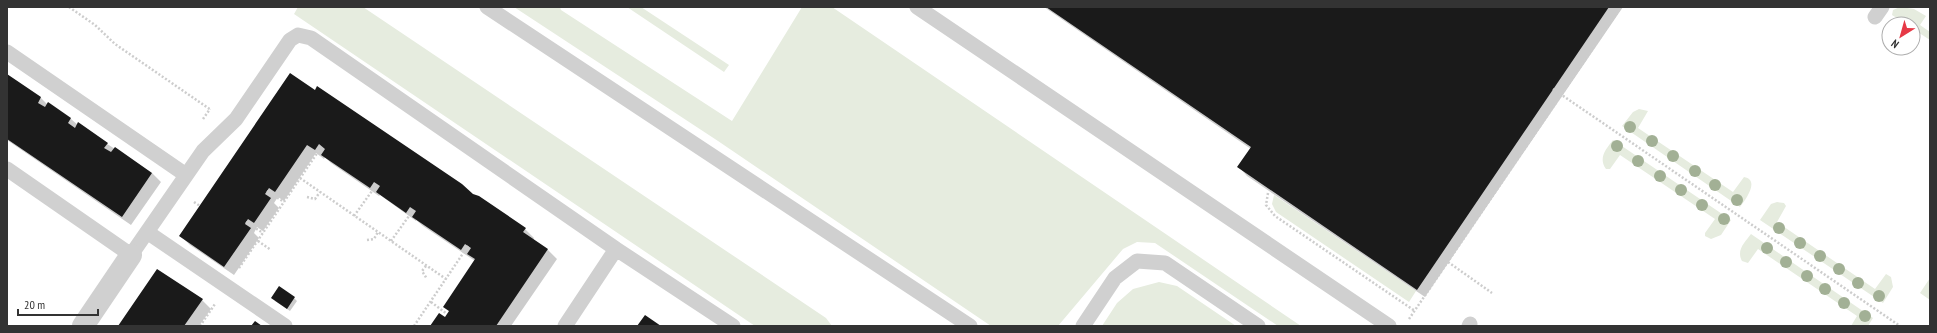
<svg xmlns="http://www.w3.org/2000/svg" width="1937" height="333" font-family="'PT Sans Narrow',sans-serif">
<rect width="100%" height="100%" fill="#fff"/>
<path fill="#e6ecdf" d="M298,7h65l463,311 6,8h-77l-461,-312z
M514,7h46l1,3 171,111 70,-114h30l469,319h-23l-123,-83 -18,-1 -14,7 -65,77h-67l-273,-185z
M627,7h14l88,58 -5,7z
M1900,7l14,2 12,7 -6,9 10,7v8l-17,-11v-5h-7l-14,-9 1,-5z
M1639,109l9,2 -10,17 95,64 11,-15c16,3 2,22 -4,30l-118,-81 11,-14z
M1613,140l118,80 -10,15 -10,4 -6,-3v-3l10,-14 -95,-64 -10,14h-4c-8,-11 0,-20 7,-29z
M1274,195l142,96 -7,11 -133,-90 -4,-8z
M1777,202l7,1 2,3 -9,16 98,67 11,-15 5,3 2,10 -10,16 -123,-83 11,-16z
M1751,234l122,84 -5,8h-17l6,-10 -99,-67 -10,14 -6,-2c-6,-11 3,-19 9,-27z
M1930,278v22l-10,-7z
M1159,282l18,4 59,40h-134l15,-23 16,-14z"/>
<path fill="#0003" d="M1044,7h579l-198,290 -178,-121 -8,-9 12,-18z
M7,75l34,23 7,7 23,14 7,6 74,48 9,9 -30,43 -124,-85z
M290,75l235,154 9,9 -1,2 15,10 9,9 -46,67h-80l14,-8 5,-6 -6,-5 31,-46 -52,-35 -7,-6v1l-36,-26 -1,1 -48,-33 -6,-6 -1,2 -8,-6 -32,48 -6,-4 -4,6 5,5 -16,23 -6,-4 -3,6 5,5 -25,37 -44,-30 -9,-9z
M294,298l3,3 -7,10 -15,-10z
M202,300l9,9 -12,17h-80z"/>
<path fill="#1a1a1a" d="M1046,7h563l-192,283 -180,-123 14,-20z
M290,73l25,17 2,-4 145,98 11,10 6,2 47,32 -3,4 25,17 -52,77h-66l9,-13 6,4 4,-6 -6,-4 32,-48 -8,-5 4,-6 -6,-4 -4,6 -49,-33 4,-6 -6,-4 -4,6 -30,-21 4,-6 -6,-4 -4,6 -49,-33 4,-6 -6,-5 -4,6 -8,-5 -32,47 -6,-4 -4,6 6,4 -17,25 -6,-4 -2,3 -1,2 6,4 -27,39 -45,-31z
M7,74l34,23 -3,6 7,4 3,-5 23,16 -3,5 7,5 3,-6 30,21 -4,5 7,4 4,-5 37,26 -30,44 -115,-78z
M157,269l46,30 -19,27h-66z
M279,286l16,11 -8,12 -16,-11z
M645,315l16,11h-24z
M255,321l7,5h-11z"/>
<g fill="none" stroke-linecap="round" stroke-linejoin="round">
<path stroke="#cdcdcd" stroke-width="2.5" stroke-dasharray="2 2" stroke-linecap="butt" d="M69,7l26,18 20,19 96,66
M1553,89l347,237
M203,119l7,-10
M300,178l146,101
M267,191l17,11
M1268,193l-2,12 9,11 140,95
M307,197l8,2 5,-7
M194,202l6,4
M354,216l23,-32
M246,222l17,11
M367,240l7,-1 4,-7
M258,241l13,9
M391,241l23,-32
M1448,262l44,31
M426,266l-4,5 5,8
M239,268l83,-122
M431,302l16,12
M1409,319l212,-312
M200,326l15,-22
M414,326l54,-80"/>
<path stroke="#d0d0d0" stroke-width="15" d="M487,7l483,319
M917,7l472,319
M1875,17l7,-10
M7,52l179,123
M7,169l124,86 72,-104 33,-32 54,-79 8,-5 13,3 305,211 117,77
M147,232l138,94
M565,326l51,-77
M1083,326l32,-48 22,-17 28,2 93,63
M1469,326l1,-2"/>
<path stroke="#d0d0d0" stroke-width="22" d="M83,326l48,-71"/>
</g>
<g fill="#a2b095">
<circle cx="1630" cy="127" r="6"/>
<circle cx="1652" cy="141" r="6"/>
<circle cx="1617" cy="146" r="6"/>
<circle cx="1673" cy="156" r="6"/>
<circle cx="1638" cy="161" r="6"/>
<circle cx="1695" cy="171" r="6"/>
<circle cx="1660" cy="176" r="6"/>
<circle cx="1715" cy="185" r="6"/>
<circle cx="1681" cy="190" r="6"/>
<circle cx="1737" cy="200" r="6"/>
<circle cx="1702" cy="205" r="6"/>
<circle cx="1724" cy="219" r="6"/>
<circle cx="1779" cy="228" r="6"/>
<circle cx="1800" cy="243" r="6"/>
<circle cx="1767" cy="248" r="6"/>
<circle cx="1820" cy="256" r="6"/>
<circle cx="1786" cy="262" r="6"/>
<circle cx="1839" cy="269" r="6"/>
<circle cx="1807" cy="276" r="6"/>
<circle cx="1858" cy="283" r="6"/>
<circle cx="1825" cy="289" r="6"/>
<circle cx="1879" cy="296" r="6"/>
<circle cx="1844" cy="303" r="6"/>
<circle cx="1865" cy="316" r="6"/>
</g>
<rect width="1937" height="333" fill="none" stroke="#333333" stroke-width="16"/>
<g transform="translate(1901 36) rotate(217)"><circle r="19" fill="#ffffff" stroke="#adadad"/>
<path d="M0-3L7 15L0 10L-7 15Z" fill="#e63946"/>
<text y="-6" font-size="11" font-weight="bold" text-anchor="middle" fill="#333333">N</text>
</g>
<path d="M18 309v6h80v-6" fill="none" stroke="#333333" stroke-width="2"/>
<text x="24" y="309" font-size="12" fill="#333333" stroke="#ffffff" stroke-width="3" paint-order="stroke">20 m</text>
</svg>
